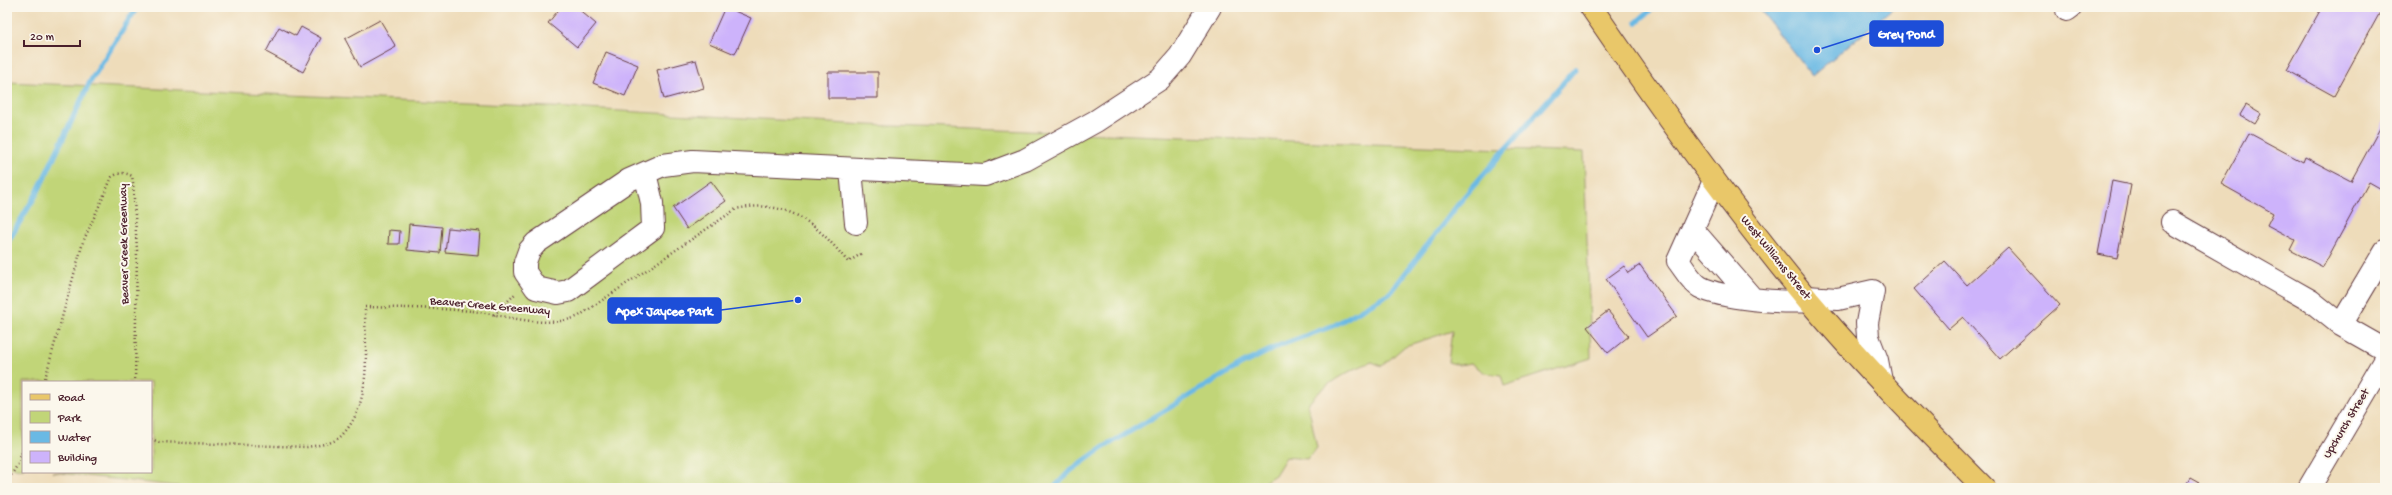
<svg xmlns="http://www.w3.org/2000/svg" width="2392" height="495" font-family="'Gochi Hand',sans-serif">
<rect width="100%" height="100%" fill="#fbf7ec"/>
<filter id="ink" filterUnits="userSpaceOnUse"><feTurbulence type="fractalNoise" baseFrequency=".025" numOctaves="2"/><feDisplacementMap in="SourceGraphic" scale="8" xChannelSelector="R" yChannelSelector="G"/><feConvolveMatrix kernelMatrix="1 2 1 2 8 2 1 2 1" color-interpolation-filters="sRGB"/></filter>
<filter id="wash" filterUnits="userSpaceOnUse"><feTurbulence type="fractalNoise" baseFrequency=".012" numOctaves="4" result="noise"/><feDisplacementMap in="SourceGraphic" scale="16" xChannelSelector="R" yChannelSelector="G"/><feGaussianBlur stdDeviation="0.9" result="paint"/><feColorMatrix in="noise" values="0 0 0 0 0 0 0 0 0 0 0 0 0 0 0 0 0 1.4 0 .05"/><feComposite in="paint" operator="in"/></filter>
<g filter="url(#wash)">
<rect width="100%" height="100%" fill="#eedcba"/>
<path fill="#c1d578" stroke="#867a52" d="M7,82l544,25 315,18 718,27 7,206 -87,28 -3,-11 -16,-2 -14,-10 -12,2 -11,-3 4,-31 -47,15 -23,20 -10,-4c-25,9 -47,21 -64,42l9,44 -10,11 -21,-2 -11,18 -20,13h-1062l-141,-16h99v-90h-128v87l-16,-2z"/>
<path fill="#6ab9e4" stroke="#5a6c88" d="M1758,7h136l-82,69z"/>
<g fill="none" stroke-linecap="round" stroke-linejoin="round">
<path stroke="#6ab9e4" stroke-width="5.5" d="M1637,22l17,-15
M7,243l30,-50 53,-111 47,-75
M1054,488l16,-17 31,-22 141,-85 39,-19 54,-20 56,-33 73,-95 111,-128"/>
</g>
<g id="blocks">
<path fill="#cdb3fb" d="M561,7h15l20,17 -19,23 -29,-24z
M725,7l26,11 -16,36 -26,-11z
M2322,7h61l-49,89 -47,-26z
M380,20l16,27 -36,20 -15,-28z
M279,27l17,9 5,-9 20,11 -18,34 -37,-20z
M606,52l32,13 -13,31 -32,-13z
M696,60l8,28 -40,11 -7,-29z
M828,72h50v26h-50z
M2246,105l15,9 -6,10 -15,-9z
M2385,119v72l-16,-9 -46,85 -33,-17 5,-10 -28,-15 6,-12 -52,-29 28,-51 54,29 2,-5 46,24z
M711,181l15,20 -39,28 -14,-21z
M2112,181l19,4 -14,73 -19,-4z
M409,224l33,3 -2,26 -33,-3z
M448,228l32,3 -2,24 -33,-3z
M389,230l11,1 -1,13h-11z
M2008,248l52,57 -60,54 -37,-42 -14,12 -35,-40 31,-28 22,24z
M1640,265l37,51 -30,21 -41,-58 18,-13 4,7z
M1608,311l21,25 -21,17 -21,-26z
M2190,478l18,10h-24z"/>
</g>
</g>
<g filter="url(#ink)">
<use href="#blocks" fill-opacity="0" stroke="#633b40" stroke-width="1"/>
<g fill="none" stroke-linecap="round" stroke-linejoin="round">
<defs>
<path id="minor" d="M2067,10l4,-3
M851,170l5,53
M645,173l7,30 1,25 -85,63 -10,2 -22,-5 -11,-16v-10l4,-11 7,-8 93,-63 34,-15 30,-4 292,14 40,-15 71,-39 64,-42 20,-23 30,-49
M1714,181l-36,80c6,7 13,21 22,26 22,12 84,16 110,14
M2172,222l139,79 30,24 44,25
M1693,230l59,68
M1806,297l32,2 35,-8 -6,32 1,14 9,23 4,21
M2341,325l44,-74
M2309,488l76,-129"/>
<path id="major" d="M1591,7c69,101 140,200 218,294 55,65 115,126 175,187"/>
</defs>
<use href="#minor" stroke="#633b40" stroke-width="24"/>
<use href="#major" stroke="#633b40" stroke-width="24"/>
<path stroke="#633b40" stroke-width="2.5" stroke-dasharray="1 3" stroke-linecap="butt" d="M494,315l22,-22
M44,382l39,-140 29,-65c7,-5 13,-5 20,-1l1,6 4,68 -2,132
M151,439l8,3 148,5c12,-2 28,-3 36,-13 30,-32 22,-87 22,-127 35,1 71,1 107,4 34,4 74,19 107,5l157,-107c52,-11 81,15 112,53l13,-8
M7,482l11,-18 5,-15"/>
<use href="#minor" stroke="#fff" stroke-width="22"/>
<use href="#major" stroke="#e9c769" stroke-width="22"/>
</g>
</g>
<g text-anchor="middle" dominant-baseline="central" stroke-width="4" stroke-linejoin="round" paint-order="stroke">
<g font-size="12" fill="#4a1f2b" stroke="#fbf7ec">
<text transform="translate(125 244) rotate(-91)">Beaver Creek Greenway</text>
<text transform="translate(1775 258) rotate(51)">West Williams Street</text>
<text transform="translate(490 307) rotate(5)">Beaver Creek Greenway</text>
<text transform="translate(2347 424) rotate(-59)">Upchurch Street</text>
</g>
</g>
<path fill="none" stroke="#1d4ed8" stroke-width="1.5" d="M1817 50L1870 33M798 300L721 310"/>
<g fill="#1d4ed8" stroke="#fbf7ec" stroke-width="1.5">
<circle cx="1817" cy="50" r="4"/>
<circle cx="798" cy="300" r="4"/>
</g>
<g fill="#1d4ed8" stroke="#1d4ed8" stroke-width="1.5">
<rect x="1870" y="21" width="73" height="25" rx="4"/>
<rect x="608" y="298" width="113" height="25" rx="4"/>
</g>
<g font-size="13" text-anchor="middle" font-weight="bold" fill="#fff">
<text x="1906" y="38">Grey Pond</text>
<text x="664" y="315">Apex Jaycee Park</text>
</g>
<rect width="2392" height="495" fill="none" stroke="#fbf7ec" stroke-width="24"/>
<rect x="22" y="381" width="130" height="92" fill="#fbf7ec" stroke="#b4a19f"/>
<rect x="30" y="394" width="20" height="6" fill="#e9c769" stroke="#b4a19f"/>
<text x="58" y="401" font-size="12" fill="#4a1f2b">Road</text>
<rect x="30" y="411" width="20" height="12" fill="#c1d578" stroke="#b4a19f"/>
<text x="58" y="421" font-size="12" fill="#4a1f2b">Park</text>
<rect x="30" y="431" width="20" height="12" fill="#6ab9e4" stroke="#b4a19f"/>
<text x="58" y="441" font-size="12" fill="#4a1f2b">Water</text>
<rect x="30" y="451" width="20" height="12" fill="#cdb3fb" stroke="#b4a19f"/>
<text x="58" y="461" font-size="12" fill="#4a1f2b">Building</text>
<path d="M24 40v6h56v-6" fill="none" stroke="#4a1f2b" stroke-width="2"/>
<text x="30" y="40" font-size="12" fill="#4a1f2b" stroke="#fbf7ec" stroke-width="3" paint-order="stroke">20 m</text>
</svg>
